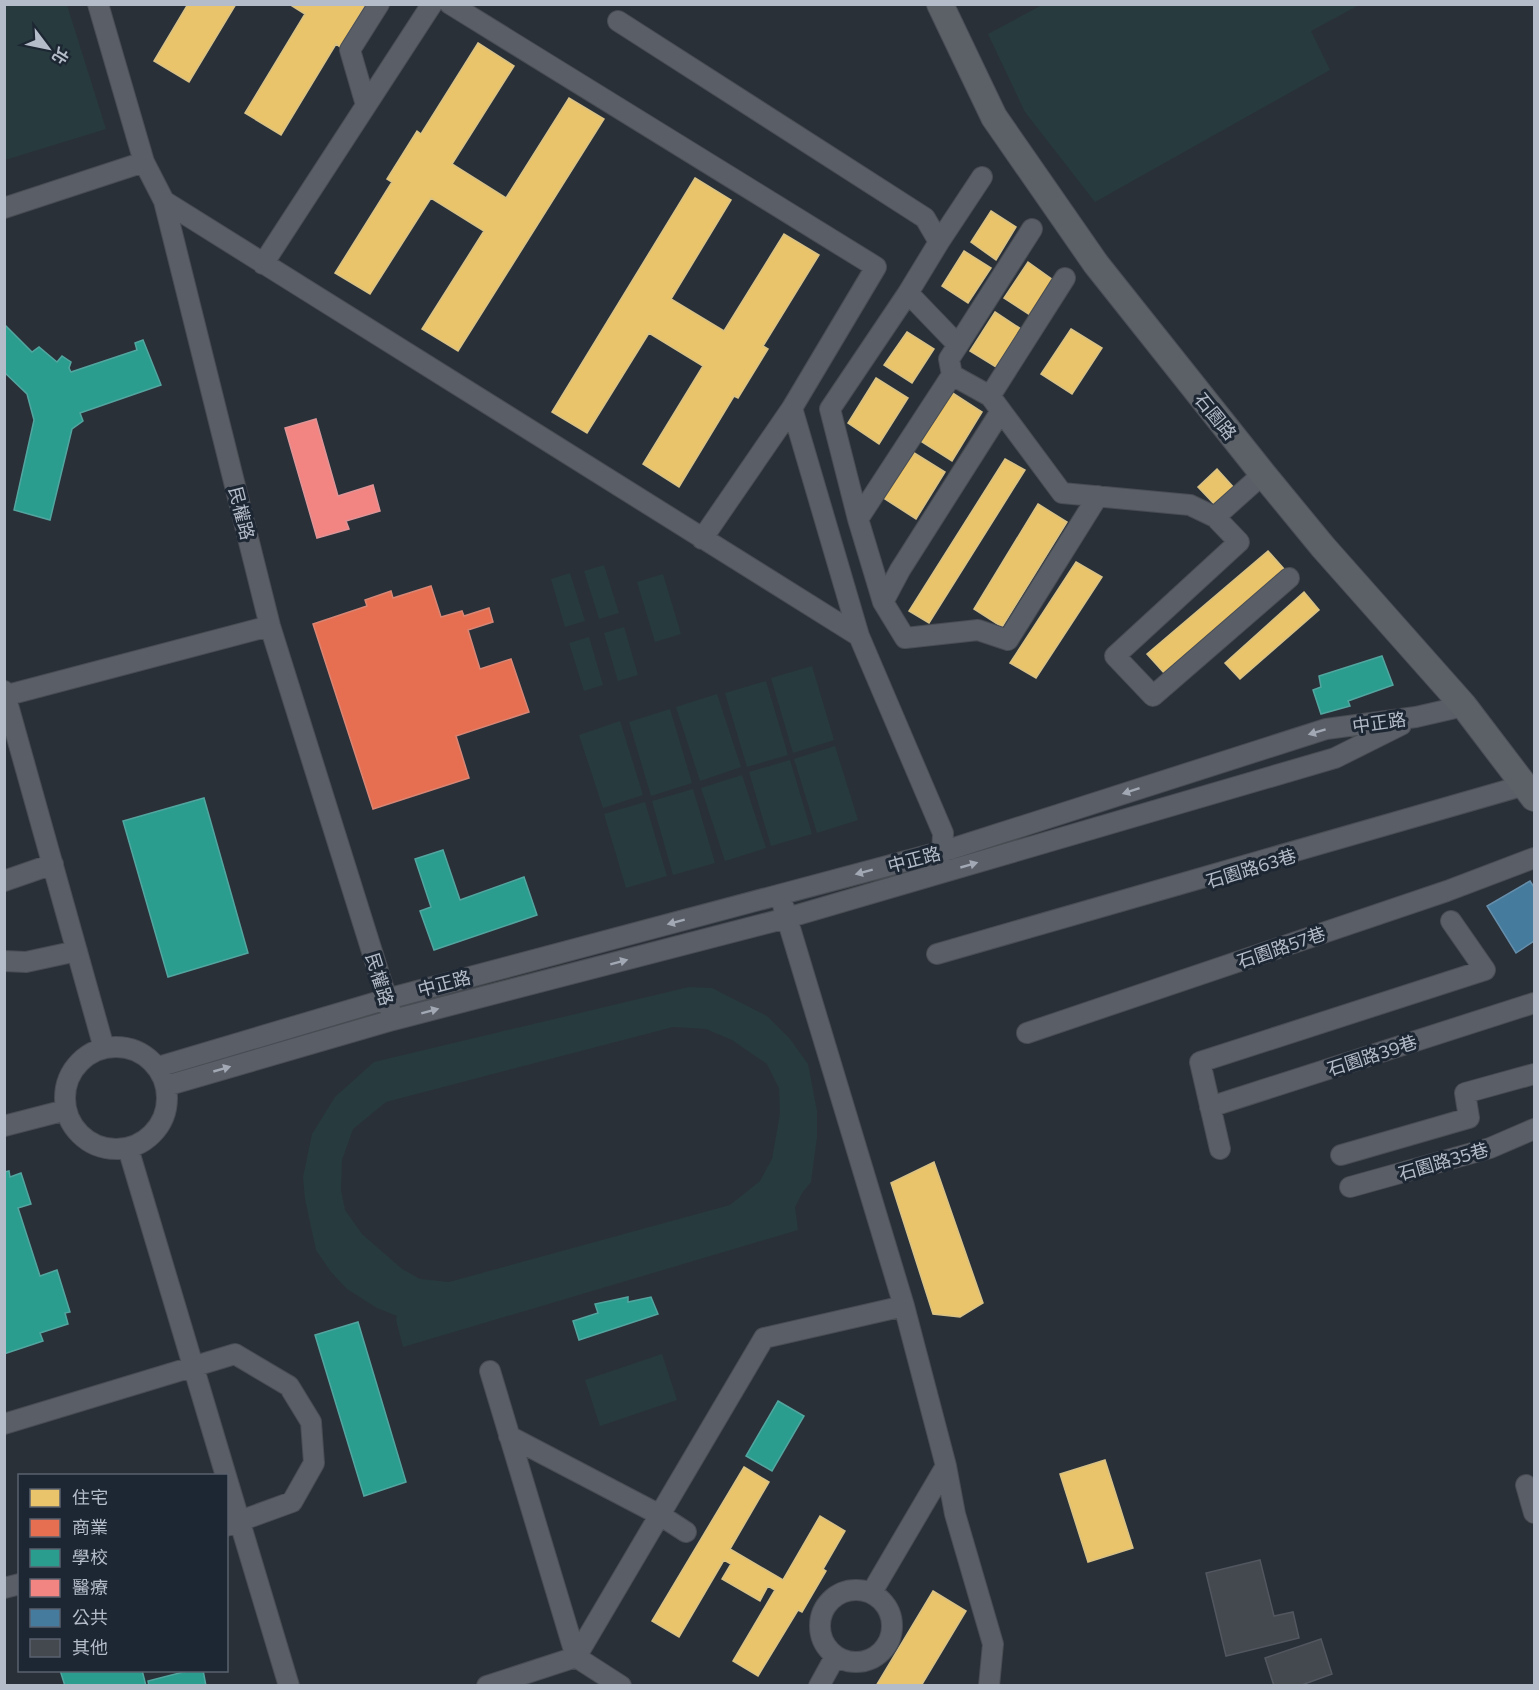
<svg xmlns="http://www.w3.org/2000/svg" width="1539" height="1690" font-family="Commissioner,'Noto Sans TC',sans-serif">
<rect width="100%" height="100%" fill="#2a3038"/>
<path fill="#273a3e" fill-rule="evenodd" d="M5,4l62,1 39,124 -101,31z
M1042,5v-1l317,1 -48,26 19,39 -235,132 -70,-90 -37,-78z
M604,565l15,48 -20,6 -15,-48z
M570,573l15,48 -20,6 -14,-48z
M663,574l18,60 -26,8 -18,-60z
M624,627l14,48 -20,6 -14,-48z
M589,637l14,48 -19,6 -15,-48z
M812,666l22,74 -41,13 -22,-75z
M766,681l22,74 -41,12 -22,-74z
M717,694l24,73 -41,14 -24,-74z
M670,709l22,74 -41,13 -22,-74z
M620,721l23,74 -40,13 -24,-73z
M835,746l23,74 -41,13 -23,-74z
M790,760l22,74 -41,12 -22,-74z
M742,775l24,73 -41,13 -24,-73z
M693,789l22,74 -42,12 -21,-74z
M645,802l22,74 -41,12 -22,-74z
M689,987l23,1 55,28 23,23 18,25 9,47v26l-6,45 -9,11 -7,14 3,23 -395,117 -7,-27 1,-4 -20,-8 -30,-19 -16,-17 -15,-22 -11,-51 -2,-22 9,-43 23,-37 39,-35zM673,1027l33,2 26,11 35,24 12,24 1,26 -8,45 -12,22 -30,24 -281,77 -29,-3 -18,-10 -40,-35 -17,-24 -4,-20 1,-30 11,-31 33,-27z
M662,1354l15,46 -77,26 -15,-46z"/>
<path fill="#e9c46a" stroke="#d9c286" stroke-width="1.5" d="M188,4h48l-47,78 -35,-21z
M289,4h77l-26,43 -4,-3 -55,91 -36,-22 60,-99z
M478,43l36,23 -62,98 54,34 63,-100 35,21 -146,232 -36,-22 62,-98 -53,-33 -61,96 -35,-21 57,-91 -5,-3 30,-48 4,3z
M695,178l36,22 -60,99 53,32 60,-97 35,21 -56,91 5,3 -30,49 -4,-2 -55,91 -36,-23 60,-98 -54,-33 -62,100 -35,-21z
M991,211l25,16 -20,33 -25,-18z
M964,251l27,17 -23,35 -26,-17z
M1028,262l25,18 -23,35 -26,-17z
M995,312l26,17 -25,38 -26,-16z
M1071,329l31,19 -30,46 -31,-20z
M907,332l27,17 -22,34 -28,-18z
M876,378l32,20 -29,46 -31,-21z
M951,392l31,20 -30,49 -33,-21z
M911,451l34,21 -29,47 -34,-22z
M1005,459l20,11 -96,153 -20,-12z
M1217,469l18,20 -19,17 -18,-19z
M1038,504l29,18 -65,105 -28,-18z
M1268,551l16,18 -119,105 -18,-20z
M1076,562l26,15 -66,101 -26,-15z
M1304,592l15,18 -79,69 -15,-16z
M934,1162l49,141 -23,14 -27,-3 -42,-131z
M1105,1460l28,88 -45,14 -28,-88z
M744,1467l25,15 -39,67 53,31 37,-64 25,15 -22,38 3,2 -24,41 -4,-2 -40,66 -25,-15 42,-71 -7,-4 -8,15 -38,-22 9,-15 -7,-4 -45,77 -27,-16z
M933,1591l33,20 -45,75h-45z"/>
<path fill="#e76f51" stroke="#d88675" stroke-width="1.5" d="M431,586l10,31 21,-6 2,5 25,-8 4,14 -25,8 12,39 31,-10 18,53 -73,24 13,42 -96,31 -60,-185 54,-18 -2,-6 26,-9 2,7z"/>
<path fill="#2a9d8f" stroke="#53a6a0" stroke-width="1.5" d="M4,324l28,28 7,-5 18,15 5,-6 9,6 -2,6 2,4 66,-22 -2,-7 8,-3 18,45 -81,28 3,8 -11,8 -22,91 -36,-10 20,-90 -7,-26 -23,-22z
M1382,656l11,29 -45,16 2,5 -29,8 -8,-24 8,-3 -2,-11z
M204,798l44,155 -80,24 -45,-156z
M443,850l17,50 64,-23 13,38 -103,35 -14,-39 11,-4 -16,-48z
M9,1171l1,6 11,-4 10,31 -13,4 22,68 17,-6 13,42 -5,1 3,11 -28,9 3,8 -39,13v-182z
M628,1297v5l23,-5 7,17 -79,26 -6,-19 25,-8 -3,-9z
M358,1322l48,160 -42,14 -49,-161z
M778,1401l26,15 -32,55 -26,-15z
M60,1670h82l4,16h-81z
M191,1670h12l3,16h-57l-1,-5z"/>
<path fill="#f28482" stroke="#df9597" stroke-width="1.5" d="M316,419l22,77 35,-11 7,26 -34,10 3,8 -32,9 -32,-110z"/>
<path fill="#457b9d" stroke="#668eaa" stroke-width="1.5" d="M1530,881l4,6v54l-18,12 -29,-47z"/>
<path fill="#444950" stroke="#52575f" stroke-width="1.5" d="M1260,1560l14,56 19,-4 6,26 -73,18 -20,-83z
M1321,1639l11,35 -33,12h-25l-9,-28z"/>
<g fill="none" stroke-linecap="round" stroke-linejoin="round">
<defs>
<path id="minor" d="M98,4l46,158 20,39 106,425 120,383
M450,4l426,263 -84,141 67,228
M618,21l307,197 14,24
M366,105l-16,-55 29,-46
M164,201l695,435 84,197 -1,28
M4,208l140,-46
M263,264l169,-260
M1065,278l-75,118 72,97 128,12 25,12 48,-43
M908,293l31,-51 43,-65
M958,345l74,-116
M952,375l38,21
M1001,411l-101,159 -17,32 22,36 73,-8 30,10 90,-144
M1215,517l24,25 -124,114 38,40 136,-118
M858,519l94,-144 -3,-16 9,-14 -50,-52 -78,116 28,110 25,83
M702,539l90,-131
M4,691l100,357
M4,696l266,-70
M4,881l49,-17
M783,905l121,401 42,160 9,48 38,130 -4,42
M937,954l588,-169
M4,961l22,1 51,-11
M1027,1033l420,-142 87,-33
M65 1098a51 51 0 1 1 102 0a51 51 0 1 1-102 0Z
M158,1067l229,-68 564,-150 375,-120 90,-12 48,-11
M166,1086l227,-66 394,-102 154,-45 394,-115 66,-33
M1210,1107l324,-104
M4,1126l62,-16
M128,1148l98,328
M1220,1149l-20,-87 285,-92 -34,-49
M1341,1155l128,-37 -4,-25 69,-19
M1350,1187l140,-39 44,-19
M490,1371l86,286 188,-319 140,-32
M4,1424l231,-70 54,32 22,36 3,41 -22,39 -66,24
M509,1436l151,79 26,17
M226,1476l63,210
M1526,1485l8,28
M4,1588l16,-4
M820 1626a36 36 0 1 1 72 0a36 36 0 1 1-72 0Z
M872,1592l74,-126
M487,1686l89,-29 45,29
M819,1686l16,-29"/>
<path id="major" d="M940,4l54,113 102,147 167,210 60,73 141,159 70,92"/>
</defs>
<use href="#minor" stroke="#484c53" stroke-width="22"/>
<use href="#major" stroke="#484c55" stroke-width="28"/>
<use href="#minor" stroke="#5a5e66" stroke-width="20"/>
<use href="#major" stroke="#5c6168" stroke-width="26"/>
</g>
<defs><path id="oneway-solid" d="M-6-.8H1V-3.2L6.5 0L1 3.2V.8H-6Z" transform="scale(1.5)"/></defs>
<g fill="#a2a9b5">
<use href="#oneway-solid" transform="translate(1317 732) rotate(163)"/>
<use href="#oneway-solid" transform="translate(1131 791) rotate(162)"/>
<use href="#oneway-solid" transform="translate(969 865) rotate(-16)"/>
<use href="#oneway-solid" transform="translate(864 872) rotate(165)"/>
<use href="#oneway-solid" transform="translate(676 922) rotate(165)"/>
<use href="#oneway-solid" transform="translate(619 962) rotate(-15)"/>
<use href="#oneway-solid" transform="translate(430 1011) rotate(-15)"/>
<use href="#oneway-solid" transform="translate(222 1069) rotate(-16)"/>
</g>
<g text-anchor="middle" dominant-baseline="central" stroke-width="6" stroke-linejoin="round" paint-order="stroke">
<g font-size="18" fill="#b4bcc9" stroke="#1d2633">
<text transform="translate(1216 416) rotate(51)">石園路</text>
<text transform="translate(242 513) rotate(76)">民權路</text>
<text transform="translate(1379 722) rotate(-8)">中正路</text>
<text transform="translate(914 859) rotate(-15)">中正路</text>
<text transform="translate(1251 868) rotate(-17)">石園路63巷</text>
<text transform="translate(1281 947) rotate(-19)">石園路57巷</text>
<text transform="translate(380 979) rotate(73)">民權路</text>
<text transform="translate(444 983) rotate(-15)">中正路</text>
<text transform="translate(1372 1055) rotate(-18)">石園路39巷</text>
<text transform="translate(1443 1161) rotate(-16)">石園路35巷</text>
</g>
</g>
<rect width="1539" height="1690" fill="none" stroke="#b4bcc9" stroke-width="12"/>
<rect x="18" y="1474" width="210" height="198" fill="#1d2633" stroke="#59626f" stroke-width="1.5"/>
<rect x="30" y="1489" width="30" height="18" fill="#e9c46a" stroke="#59626f" stroke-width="1.5"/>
<text x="72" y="1504" font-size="18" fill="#b4bcc9">住宅</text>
<rect x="30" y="1519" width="30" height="18" fill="#e76f51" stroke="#59626f" stroke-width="1.5"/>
<text x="72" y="1534" font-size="18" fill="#b4bcc9">商業</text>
<rect x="30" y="1549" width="30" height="18" fill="#2a9d8f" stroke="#59626f" stroke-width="1.5"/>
<text x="72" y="1564" font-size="18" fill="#b4bcc9">學校</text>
<rect x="30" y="1579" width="30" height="18" fill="#f28482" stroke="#59626f" stroke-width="1.5"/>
<text x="72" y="1594" font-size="18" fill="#b4bcc9">醫療</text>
<rect x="30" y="1609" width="30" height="18" fill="#457b9d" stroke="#59626f" stroke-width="1.5"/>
<text x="72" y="1624" font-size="18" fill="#b4bcc9">公共</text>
<rect x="30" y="1639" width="30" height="18" fill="#444950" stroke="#59626f" stroke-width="1.5"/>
<text x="72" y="1654" font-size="18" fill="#b4bcc9">其他</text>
<g transform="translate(48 48) rotate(122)" stroke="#1d2633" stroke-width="4.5" paint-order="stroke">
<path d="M0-4.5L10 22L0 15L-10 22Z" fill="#b4bcc9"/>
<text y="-9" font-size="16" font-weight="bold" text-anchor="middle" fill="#b4bcc9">北</text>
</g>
</svg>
